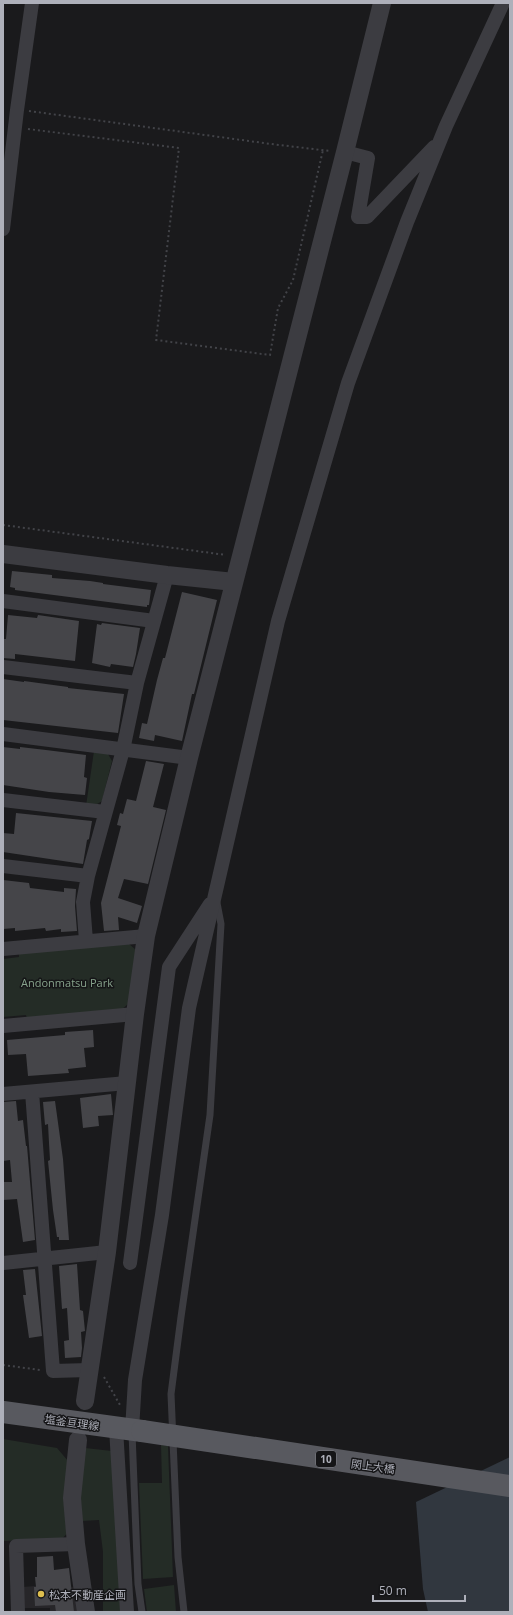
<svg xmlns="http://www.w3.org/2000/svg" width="513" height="1615" font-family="'Open Sans','Noto Sans JP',sans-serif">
<rect width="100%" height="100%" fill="#1a1a1c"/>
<path fill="#272629" d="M49,1585v5l27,-3 3,25h-29v-4h-27l-1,-21z"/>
<path fill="#242c26" d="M94,751l14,3 4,7 -10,40 -8,5h-8z
M129,944l7,6 -8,54 -7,6 -94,9 -1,-4 -23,2v-58l16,-2v-4z
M3,1439l54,9 11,13 1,70 -7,8 -59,2z
M161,1445l7,1 5,131 -30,2 -4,-96h23z
M85,1448l27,3 12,161h-21v-60l-4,-32 -17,1 -2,-34z
M174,1585l2,27h-29l-3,-23z"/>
<path fill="#31373f" d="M510,1457v155h-82l-5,-23 -7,-87z"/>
<path fill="#454549" d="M12,571l40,4v3l38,3 13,2v1l48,6 -2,15h-2v2l-132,-17v-2l-5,-1z
M182,592l35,8 -23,94h-2l-10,47 -27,-6 -1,6 -15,-3 3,-15 5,1 10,-44 6,-22h2z
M8,615l29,3 1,-3 41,6 -4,40 -60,-7v5l-12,-1v-19h3z
M102,623l38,5 -4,26 -3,13 -22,-3 -1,3 -18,-4 5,-39 4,1z
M3,679l21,3v-1l44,6v1l56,6 -6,39 -115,-13z
M3,747l17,2v-2l26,3 40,5 -2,22 3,1 -2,17 -36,-3 -46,-7z
M146,761l18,3 -11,43 13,3 -18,74 -24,-5 -6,19 24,8 -5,17 -19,-6 1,13 -15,1 -3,-28 20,-77 -4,-1 3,-12 3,1 4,-15 9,2z
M16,813l76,8 -3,18 -2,1 -4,24 -80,-12v-19l11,1z
M3,880l26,3 1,5 34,4v-4l12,1 -1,17 2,25 -16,1v-3l-15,2 -1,-3 -30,3v-3l-12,1z
M93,1030l1,17 -10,1 2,19 -18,2 1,4 -41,3 -2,-22 -18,1 -1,-15 58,-5v-3z
M111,1094l2,21 -15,1 1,10 -16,2 -3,-30z
M16,1101l2,20 5,-1 3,26h1l8,94 -12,2 -6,-43 -14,1v-18h9l-2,-22 -7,1v-59z
M55,1101l8,58 6,81h-10v-3h-2l-4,-27 -5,-49 2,-1 -1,-17 -1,-19 -3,1 -2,-23z
M77,1264l3,46 3,1 2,20 -4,1 1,16 -1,9 -16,1 -1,-17 5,-1 -2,-32 -5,1 -3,-43z
M35,1269l7,67 -13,2 -6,-43h3l-3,-25z
M53,1556l1,14 15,-2 5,44h-18l-1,-7 -20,1 -1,-19h2l-1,-10h2v-20z"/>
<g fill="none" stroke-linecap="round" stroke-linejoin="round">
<path stroke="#424348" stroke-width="2" stroke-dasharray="2 3" stroke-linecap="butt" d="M29,111l242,33 59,7
M28,129l151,19 -23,192 114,15 8,-47 15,-28 30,-130
M3,525l223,30
M3,1365l37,5
M104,1377l16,28"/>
<path stroke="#3c3c41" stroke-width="7" d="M132,1433l6,151 4,28
M184,1612l-6,-55 -7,-163 10,-77 29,-202 11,-191 -4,-21"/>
<path stroke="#3c3c41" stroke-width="14" d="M345,152l23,6 -10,59h9l67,-70
M3,229l14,-119 15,-107
M3,601l151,20
M3,667l134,16
M3,734l186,24
M3,800l102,12
M3,866l85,10
M86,941l-3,-39 5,-26 35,-126 14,-67 30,-108
M3,949l143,-13
M3,1026l132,-12
M32,1092l21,279 36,-1
M3,1094l124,-11
M3,1263l104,-11
M130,1263l39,-296 41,-63
M116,1428l11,184
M132,1430l3,-50 27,-165 27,-207 89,-387 70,-238 59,-161 39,-96 57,-123
M18,1612l-2,-66 60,-2"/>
<path stroke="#3c3c41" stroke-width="18" d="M3,554l164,21 67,7
M85,1401l22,-149 28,-238 11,-78 43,-178 156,-606 37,-149
M78,1440l-6,58 4,46 10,68"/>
<path stroke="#58595f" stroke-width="22" d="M3,1412l139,19"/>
<path stroke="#58595f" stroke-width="22" d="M142,1431l368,55"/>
</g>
<circle fill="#dfbf4f" stroke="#151517" stroke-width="1.5" cx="41" cy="1594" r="4"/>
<g text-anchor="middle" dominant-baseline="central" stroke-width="3" stroke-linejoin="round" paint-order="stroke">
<rect fill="#151517" stroke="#808289" stroke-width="1" x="316" y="1451" width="20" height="16" rx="3"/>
<g font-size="10" font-weight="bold" fill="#aeb0ba">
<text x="326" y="1459">10</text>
</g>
<g font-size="11" fill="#87a38c" stroke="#151517">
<text x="67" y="982">Andonmatsu Park</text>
</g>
<g font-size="11" fill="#aeb0ba" stroke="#151517">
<text transform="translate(72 1422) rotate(8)">塩釜亘理線</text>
<text transform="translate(373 1466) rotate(8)">閖上大橋</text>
</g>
<g font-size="11" fill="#aeb0ba" stroke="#151517" text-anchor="start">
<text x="49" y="1594">松本不動産企画</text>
</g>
</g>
<rect width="513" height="1615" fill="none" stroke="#aeb0ba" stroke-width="8"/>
<path d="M373 1595v6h92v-6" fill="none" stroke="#aeb0ba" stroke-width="2"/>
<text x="379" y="1595" font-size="12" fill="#aeb0ba" stroke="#151517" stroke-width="3" paint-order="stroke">50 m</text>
</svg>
